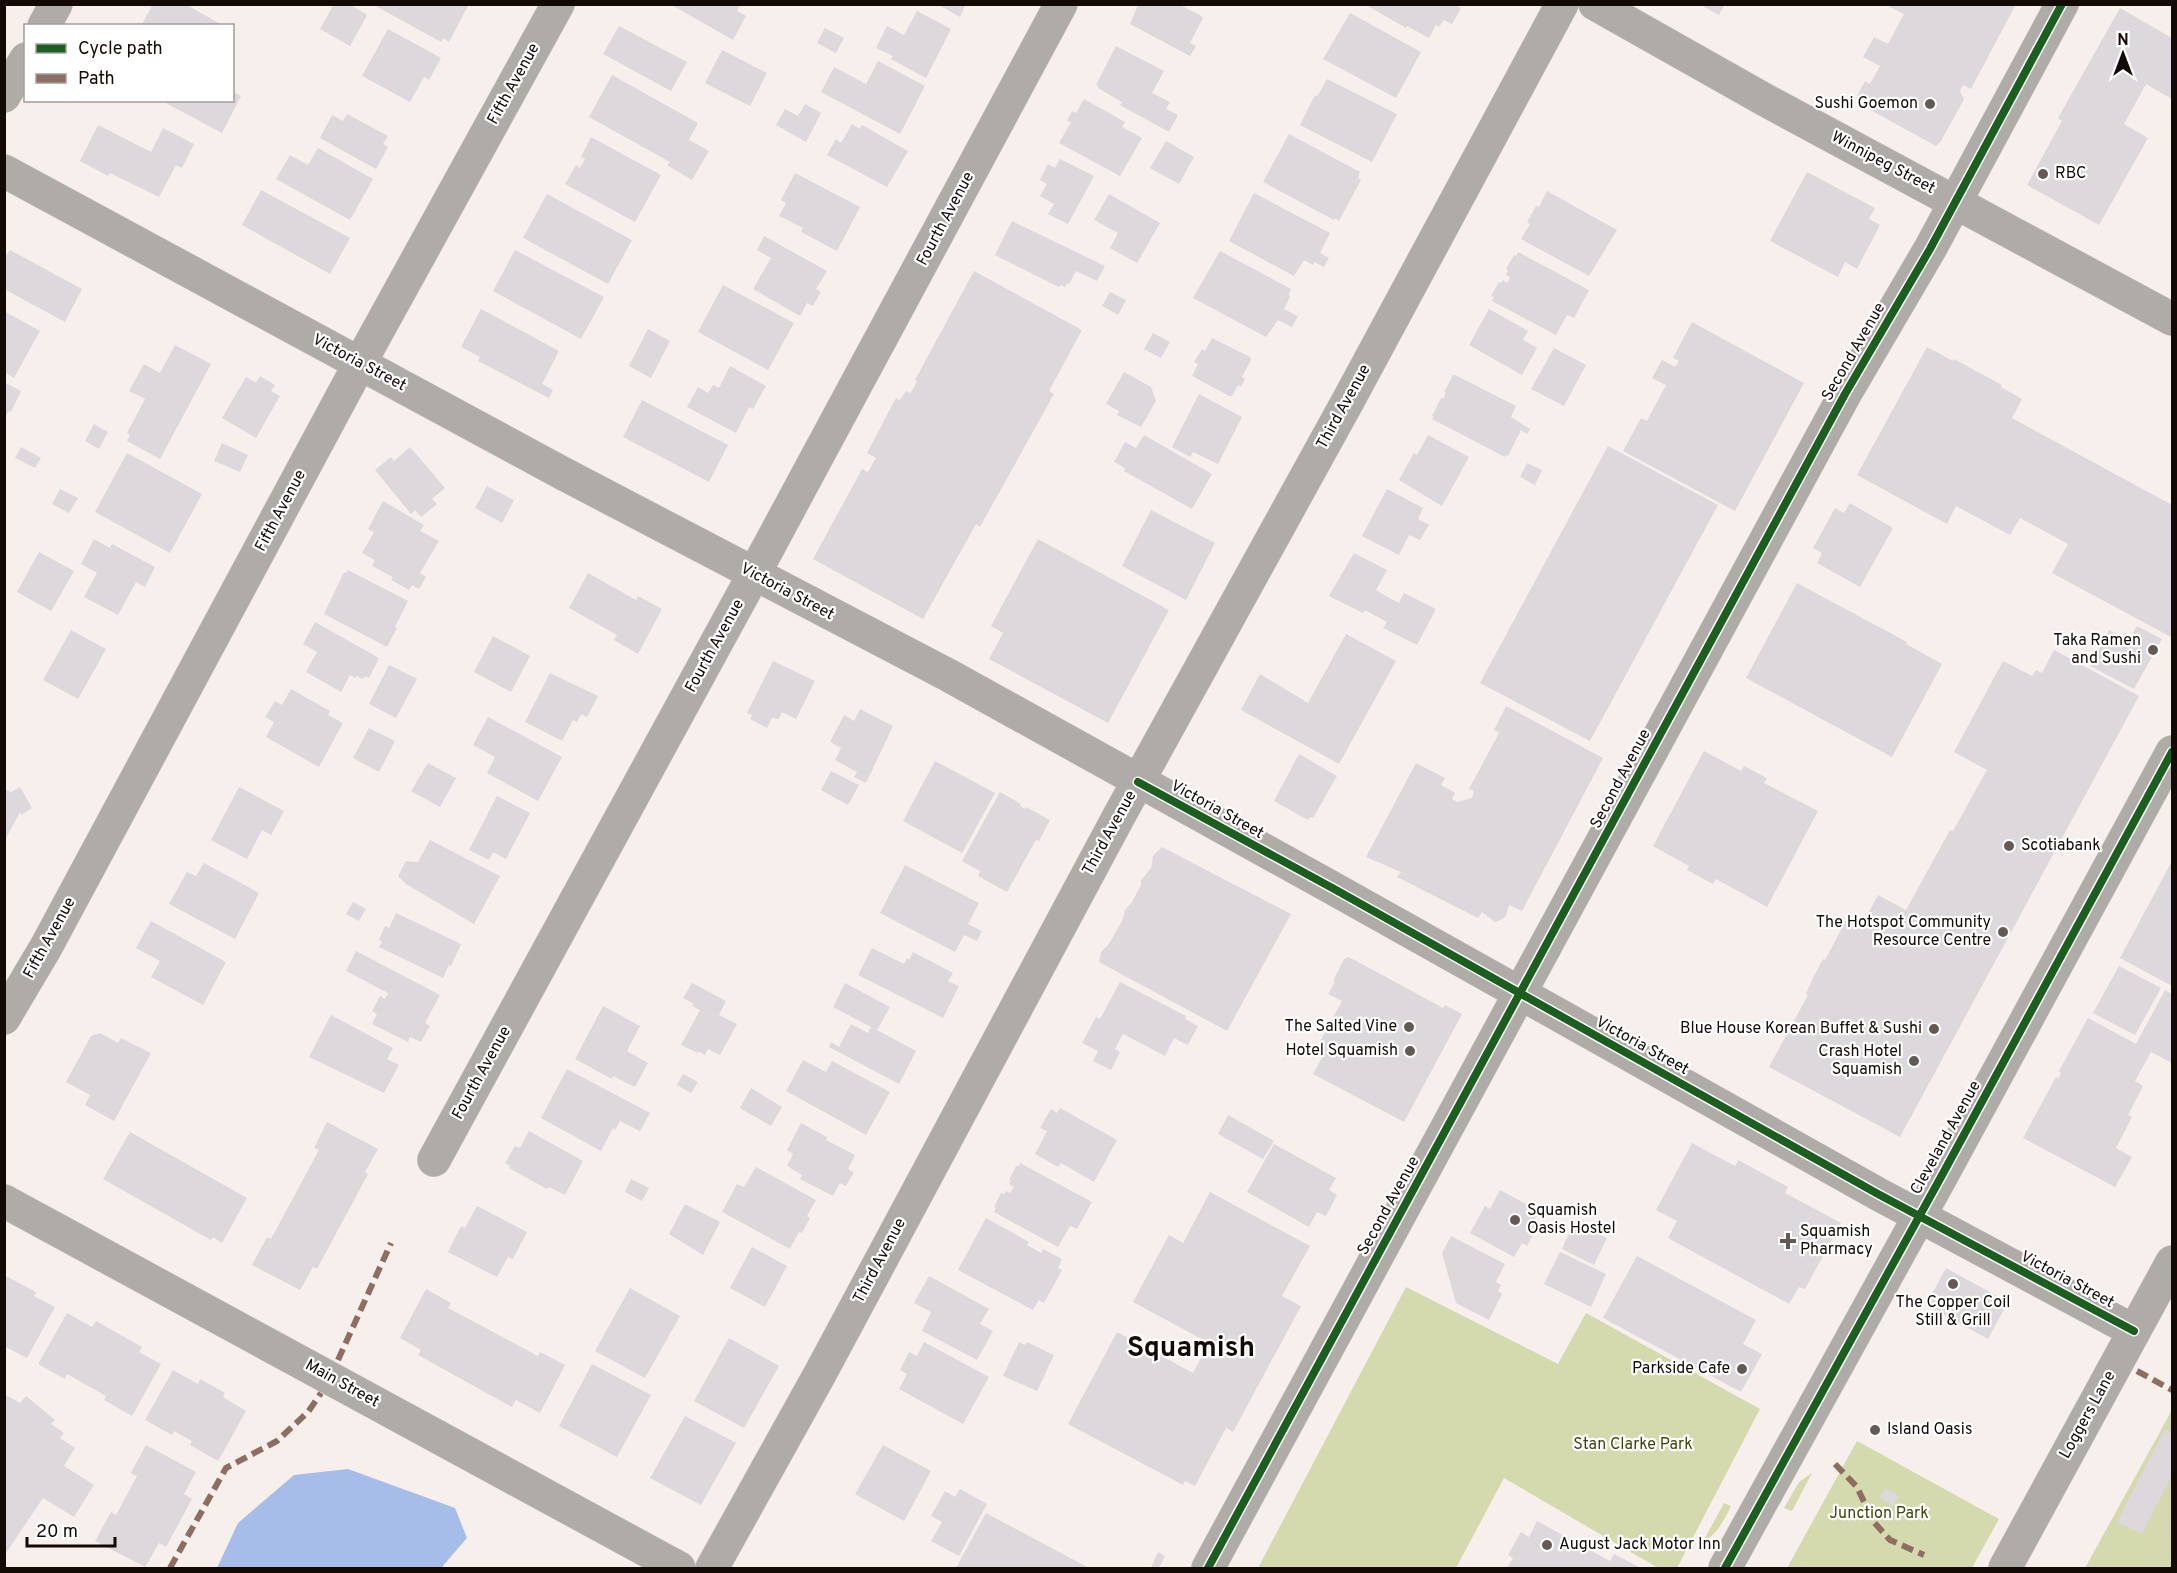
<svg xmlns="http://www.w3.org/2000/svg" width="2177" height="1573" font-family="Overpass,sans-serif">
<rect width="100%" height="100%" fill="#f7efec"/>
<path fill="#d5d9ae" d="M1406,1287l152,77 28,-51 174,96 -83,159h-19l-154,-90 -48,90h-198z
M2172,1410v158h-87z
M1857,1441l142,78 -27,49h-185z
M1812,1473l-20,38 -8,-3 15,-26z
M1724,1503l7,3c-8,16 -13,27 -28,36z"/>
<path fill="#a7bde9" d="M348,1469l107,39 12,30 -26,30h-224l21,-45 56,-48z"/>
<path fill="#dcd8dc" d="M153,4h32l39,22h-80l-2,-2z
M334,4h15l18,11 -17,31 -30,-17z
M372,4h97l-20,38 -6,-4 -2,4z
M670,4h70l-3,7 9,5 -13,24z
M937,4h29l-6,13z
M1699,4h26l-6,11z
M1891,4h125l-45,85 -8,-4 -3,6 4,8 -23,42 -5,5 -71,-39 -2,-7 -6,-4 8,-15 5,3 10,-18 -17,-9 11,-20 14,7 16,-30 -14,-7z
M1138,5h42l20,10 3,3 -13,25 6,3 -6,10 -60,-32z
M1366,5h88l7,3 -9,16 -8,-4 -5,7 -3,-2 -7,13 -22,-12 -1,2z
M2120,8l52,30v61l-26,-15 -22,40 24,14 -49,87 -72,-40 35,-64 -4,-3z
M917,11l34,18 -25,49 -35,-19 2,-3 -17,-8 11,-22 17,9z
M1350,13l71,39 -25,46 -73,-39z
M619,26l68,36 -16,29 -68,-37z
M825,28l19,10 -8,15 -19,-10z
M388,29l53,29 -12,22 -5,-3 -14,25 -48,-26z
M1116,46l48,25 -12,22 18,9 -4,7 12,6 -9,17 -49,-27 2,-3 -24,-14 1,-1 -3,-2z
M722,50l45,23 -17,33 -45,-23z
M878,61l47,25 -25,48 -79,-42 13,-25 32,17z
M612,75l86,48 -9,17 20,11 -17,29 -25,-15 3,-3 -81,-45z
M1327,79l70,35 -25,48 -72,-37 15,-30 2,2z
M232,91l9,5 -19,37 -62,-33h72z
M1084,99l41,23 -3,5 20,11 -22,38 -61,-33 12,-21 -4,-1 5,-10 4,2z
M805,104l16,9 -15,29 -30,-17 9,-16 13,7z
M347,114l41,22 -5,8 5,3 -12,22 -56,-31 12,-23 11,6z
M852,124l8,5 2,-4 46,26 -21,36 -60,-32 9,-16 5,4z
M98,125l53,27 12,-24 31,16 -12,24 -6,-3 -17,32 -49,-24 -2,3 -28,-15z
M1289,134l71,38 -2,6 3,2 -22,41 -4,-3 -1,2 -71,-38z
M591,137l70,38 -26,47 -70,-38 11,-19 4,3 5,-9 -4,-2z
M1166,141l28,16 -15,27 -29,-16z
M318,148l55,31 -23,41 -74,-41 14,-24 18,10z
M1060,159l34,17 -26,48 -20,-10 6,-10 -14,-8 7,-12 -7,-4 8,-16 7,4z
M1807,172l68,36 -6,11 11,6 -23,44 -12,-7 -7,15 -68,-36z
M795,173l65,34 -23,44 -36,-19 2,-4 -24,-12 7,-13 -5,-3z
M261,190l89,48 -20,36 -88,-49z
M1547,191l70,39 -28,46 -68,-37 9,-15 -3,-2 9,-16 3,1z
M1254,193l76,40 -10,20 9,5 -5,9 -10,-5 -1,3 -9,-5 -10,16 -65,-35z
M547,194l85,46 -24,44 -85,-46z
M1109,194l51,29 -23,40 -27,-15 8,-15 -24,-13z
M1012,221l93,45 -8,15 -21,-10 -7,13 -2,-1 -2,4 -4,-2 -2,2 -64,-32z
M764,236l63,35 -11,18 5,3 -8,14 -6,-3 -7,13 -47,-27 18,-31 -14,-8z
M10,250l72,39 -17,33 -61,-33v-30z
M515,250l89,47 -23,42 -88,-48z
M1220,251l71,38 -2,5 1,3 -6,12 14,7 -6,11 -14,-7 -12,17 -73,-39z
M1518,252l71,38 -15,28 -7,-3 -11,20 -64,-34 2,-4 -3,-1 8,-14 2,1 2,-3 4,3 3,-6 -4,-2 2,-5 -2,-1 8,-14 2,1z
M974,271l108,59 -33,61 5,3 -74,133 -4,-3 -53,95 -110,-60 49,-90 6,3 8,-14 -9,-5 29,-55 4,2 6,-9 5,2 6,-12 -2,-1z
M723,285l71,38 -26,47 -70,-38z
M1110,292l16,8 -8,15 -16,-9z
M481,309l78,42 -17,33 11,6 -4,8 -71,-37 2,-4 -19,-10z
M1489,309l39,22 -5,9 14,8 -15,27 -53,-30z
M4,311l36,20 -26,47 -10,-6z
M1692,322l112,61 -69,128 -112,-60 18,-33 6,3 19,-36 -14,-7 10,-18 13,7 4,-6 -6,-3z
M648,329l22,12 -19,37 -22,-12z
M1153,333l17,9 -9,16 -17,-9z
M1212,338l38,19 1,3 -9,17 3,2 -4,8 -3,-2 -6,11h-3l-37,-20 6,-12 -4,-2 8,-13 3,2z
M175,345l36,19 -51,95 -33,-18 3,-6 -3,-2 18,-34 -16,-8 15,-27 16,9z
M1927,347l26,14 1,-2 48,26 -1,2 21,12 -10,19 160,87v129l-1,3 -119,-64 16,-29 -48,-26 -10,17 -54,-29 -9,18 -90,-49z
M1554,348l32,17 -22,41 -33,-17z
M730,366l36,20 -13,23 -4,-2 -13,26 -49,-26 11,-20 10,6 5,-8 6,3z
M1124,372l27,15 5,14 -15,26 -24,-12 2,-4 -13,-7z
M1453,375h2l61,31 -5,11 19,12 -3,5 -6,-4 -13,26 -2,-1 -1,2 -73,-38 2,-2 -2,-1 9,-18 2,1 3,-6 -2,-1z
M260,376l15,9 -4,6 9,5 -24,42 -34,-20 24,-41 10,6z
M4,382l17,9 -10,21 -2,-1 -5,8z
M1199,394l43,23 -24,47 -25,-12 -3,5 -18,-10z
M642,400l86,45 -19,37 -86,-45z
M94,424l14,8 -9,17 -14,-8z
M1144,435l68,39 -20,35 -68,-38 1,-3 -11,-6 11,-20 11,6z
M1428,435l41,22 -27,49 -43,-26 15,-27 3,2z
M222,443l26,12 -8,17 -26,-11z
M1608,446l110,59 -128,236 -110,-58z
M21,447l20,11 -6,10 -20,-10z
M410,447l35,41 -13,11 5,5 -16,13 -6,-7 -4,4 -36,-44 16,-13 3,4z
M127,453l75,41 -32,59 -75,-41z
M1527,463l15,7 -7,15 -15,-8z
M487,486l27,14 -12,23 -27,-15z
M60,489l18,9 -9,15 -17,-9z
M1387,489l36,19 -5,11 11,6 -9,15 -11,-5 -10,20 -37,-19z
M383,501l41,24 -4,6 19,10 -19,32 6,4 -7,12 -7,-4 -3,5 -18,-10 2,-3 -21,-11 3,-6 -13,-7 12,-21 -6,-3z
M1850,503l43,25 -33,59 -43,-24 5,-10 -9,-5 22,-40 9,5z
M1151,510l64,33 -29,57 -64,-34z
M94,539l16,9 2,-4 43,23 -10,20 -9,-5 -18,33 -34,-18 13,-24 -16,-9z
M1038,539l131,71 -61,113 -119,-64 14,-26 -12,-7z
M39,552l35,19 -23,40 -34,-19z
M1354,553l33,17 -11,20 8,5 15,8 5,-10 32,16 -19,36 -34,-17 4,-6 -22,-12 -2,3 -34,-17z
M348,570l60,31 -13,26 2,1 -10,19 -63,-33 20,-42 2,1z
M588,573l48,27 2,-4 24,13 -24,45 -24,-14 3,-5 -48,-27z
M1797,583l110,59 -1,2 36,20 -50,93 -146,-79z
M315,622l64,36 -10,20 -4,-2 -2,3 -6,-3 -2,2 -5,-3 -9,17 -35,-20 11,-20 -14,-8z
M2137,626l25,13 -28,50 -44,-23 19,-36 13,7 2,-4 7,3z
M71,630l35,19 -28,50 -35,-19z
M1346,634l50,27 -57,103 -98,-54 19,-36 48,29z
M493,636l37,20 -19,36 -37,-20z
M2054,650l85,46 -239,441 -131,-70 39,-72 -2,-1 7,-16 10,-19 2,1 23,-43 14,8 16,-30 28,15 44,-80 3,1 34,-61 -33,-18 49,-91 29,15 4,-6 6,3z
M773,661l42,20 -19,38 -14,-7 -3,7 -7,-1 -5,10 -17,-9 2,-4 -5,-2z
M389,665l28,14 -21,39 -27,-14z
M550,673l48,23 -11,21 -6,-3 -4,8 -4,-2 -11,21 -37,-19z
M291,689l39,22 -2,4 15,8 -24,44 -53,-30 8,-15 -9,-5 10,-16 7,4z
M1506,706l97,52 -81,153 -13,-6 -3,11 -5,4 -6,2 -13,-10 -4,6 -81,-41 4,-5 -35,-15 50,-94 29,15 -4,7 14,8 -3,6 5,3 15,-4 2,-7 -5,-2 30,-56 -5,-3z
M860,709l33,17 -27,57 -12,-6 3,-5 -22,-12 6,-12 -11,-6 14,-27 10,6z
M488,717l74,40 -24,44 -51,-28 8,-16 -22,-12z
M369,728l26,13 -16,31 -26,-14z
M1704,751l37,20 3,-5 23,12 -3,5 54,28 -51,96 -51,-28 -3,5 -26,-14 2,-4 -36,-20z
M1299,754l38,22 -24,42 -3,-1 -2,3 -34,-19z
M935,761l60,32 -33,60 -59,-32z
M428,763l28,15 -16,29 -29,-16z
M831,771l28,14 -11,20 -27,-15z
M20,787l12,21 -11,7 -1,-3 -16,30v-53l7,3z
M239,787l45,24 -13,24 -9,-5 -15,29 -36,-19z
M1000,792l21,12 -1,2 5,3 1,-2 24,13 -11,21 -3,-1 -29,52 -29,-16 2,-5 -18,-10z
M497,796l33,17 -24,46 -13,-7 -4,8 -20,-10z
M430,840l70,36 -26,48 -68,-40 -8,-8 8,-15 12,1z
M1162,847l129,67 -64,117 -128,-69 2,-10 8,-8 14,-25 2,-9 7,-8 9,-17v-5l10,-12 2,-12z
M2172,861v125l-52,-28z
M204,863l55,30 -24,46 -66,-35 18,-32 9,4z
M905,865l74,38 -11,21 14,7 -5,10 -13,-6 -9,17 -75,-39z
M353,902l13,7 -7,12 -13,-7z
M396,913l65,31 -10,22 -2,-1 -6,13 -64,-31 3,-6 -3,-1 6,-14 4,2z
M151,921l75,41 -23,43 -52,-28 9,-16 -24,-13z
M872,948l32,16 3,-6 2,2 4,-8 40,21 -5,8 11,5 -16,32 -85,-43z
M356,951l84,44 -15,28 5,3 -9,16 -11,-5 -2,5 -36,-18 5,-10 -5,-3 8,-15 5,3 3,-6 -42,-22z
M1349,957l94,51 2,-3 17,9 -58,108 -91,-48 12,-22 -8,-5 25,-46 -14,-7 7,-12 -2,-1 11,-22z
M2119,966l42,22 -26,47 -42,-22z
M1120,982l66,34 -1,3 13,7 -10,19 -14,-7 -9,18 -42,-22 -8,15 5,3 -9,18 -18,-9 5,-10 -16,-8 14,-26 4,2z
M692,983l34,18 -7,14 18,9 -17,31 -12,-6 -3,6 -7,-4v2l-17,-8 19,-35 -8,-4 2,-2 -11,-6z
M845,983l45,24 -13,23 39,21 -17,33 -70,-37 2,-5 8,5 12,-23 17,9 3,-6 -38,-20z
M2165,990l7,4v69l-21,-11 -16,29 8,5 -15,29 4,2 -16,31 16,9 -17,30 -92,-49 33,-61 2,2 3,-6 -2,-2 29,-53 48,26z
M603,1006l37,20 -13,25 21,12 -13,24 -22,-11 -1,3 -37,-20z
M331,1015l62,33 -6,11 12,6 -15,28 -75,-36z
M100,1033l18,10 3,-5 30,15 -37,68 -29,-16 5,-10 -24,-13 25,-46z
M803,1060l23,12 6,-11 58,31 -24,43 -80,-44z
M567,1069l83,44 -10,18 -20,-10 -5,9 -2,-2 -12,23 -60,-33z
M683,1074l15,8 -7,11 -14,-8z
M751,1088l31,19 -11,19 -31,-18z
M1060,1108l57,32 -23,42 -33,-19 -3,4 -23,-13 12,-23 -7,-3 11,-19 6,4z
M1228,1115l46,26 -11,18 -45,-25z
M327,1122l51,27 -13,23 3,2 -51,95 -4,-2 -13,23 -48,-25 15,-28 4,2 48,-89 -5,-2z
M801,1123l26,14 -1,3 29,15 -7,14 6,3 -8,14 -6,-3 -7,13 -33,-17 2,-4 -15,-9 6,-12 -6,-4z
M529,1131l54,30 -18,34 -16,-8 -2,2 -38,-21 1,-2 -5,-3 10,-17 5,2z
M130,1132l117,66 -25,45 -9,-6 -2,3 -108,-61z
M1692,1143l43,23 3,-6 50,27 -3,6 56,30 -36,66 -6,-2 -10,17 -121,-66 9,-17 -21,-11z
M1274,1144l62,34 -7,12 8,5 -11,21 -9,-4 -8,15 -62,-35z
M1020,1163l72,39 -15,27 -7,-3 -12,21 -64,-35 2,-4 -2,-1 7,-14 3,1 2,-3 4,2 4,-6 -5,-3 2,-3 -2,-1 7,-14h3z
M756,1167l60,33 -9,16 3,2 -8,15 -3,-1 -9,17 -68,-37 15,-28 7,3z
M631,1179l18,9 -7,13 -17,-9z
M1500,1190l39,21 -6,12 5,2 -11,21 -5,-3 -8,14 -44,-24 15,-27 5,3z
M1210,1192l100,54 -28,50 19,10 -68,126 -7,-4 -31,58 -10,-5 -2,4 -115,-61 49,-92 76,41 16,-30 -76,-41 36,-67 14,8z
M685,1204l35,18 -17,33 -34,-21z
M477,1206l50,26 -14,27 -5,-2 -11,20 -49,-25 13,-26 4,2z
M986,1218l43,24 -2,3 14,8 2,-4 19,10 -4,9 4,2 -18,33 -5,-3 -6,10 -75,-40z
M1574,1222l33,16 -13,27 -32,-16z
M1451,1236l54,28 -9,18 5,3 -3,6 4,3 -13,26 -33,-17 -14,-50z
M752,1247l35,19 -22,41 -35,-19z
M1560,1252l46,22 -15,33 -47,-23z
M1637,1256l119,64 -13,24 19,10 -21,38 -138,-74z
M1946,1268l62,34 -20,37 -62,-34z
M4,1275l32,17 -2,4 21,11 -28,51 -23,-12z
M929,1276l60,33 -9,15 13,7 -16,29 -55,-29 9,-19 -17,-9z
M630,1288l50,28 -35,62 -50,-27z
M426,1289l25,14 -3,5 90,48 2,-4 25,13 -25,48 -24,-13 -4,7 -94,-52 3,-5 -21,-12z
M67,1313l25,14 4,-6 46,26 -3,5 22,12 -29,52 -28,-16 2,-4 -39,-22 -2,5 -27,-15z
M729,1338l50,28 -35,62 -50,-27z
M924,1342l65,35 -26,47 -64,-35 8,-15 -7,-4 9,-18 8,4z
M1019,1342l6,3 2,-3 27,13 -17,36 -34,-15z
M592,1364l59,31 -34,62 -58,-31z
M173,1370l25,14 2,-5 25,14 -2,4 23,14 -28,50 -28,-16 2,-4 -18,-10 -2,4 -27,-15z
M4,1394l16,9 6,-7 29,24 -4,4 13,9 -4,5 15,10 -11,18 30,19 -20,32 -31,-19 -39,58z
M685,1416l51,27 -35,62 -51,-27z
M2165,1429l7,4v42l-30,59 -25,-12z
M146,1445l50,27 -12,22 8,5 -26,48 -7,-4 -14,24 -50,-26 16,-29 5,3 21,-39 -6,-3z
M883,1445l48,26 -27,50 -49,-27z
M1885,1488l14,8 -6,10 -14,-8z
M960,1489l27,15 -28,52 -28,-15 11,-19 -11,-6 14,-25 10,6z
M986,1513l103,55h-133z
M1537,1521l73,40 4,-7 27,14h-134l6,-10 -5,-3 13,-23 8,5z
M1158,1552l7,4 -6,12h-8z"/>
<g fill="none" stroke-linecap="round" stroke-linejoin="round">
<defs>
<path id="minor" d="M1595,4l172,97 405,218
M44,26l12,-22
M4,96l22,-37
M4,171l558,302 386,202 388,215 542,304 256,137
M4,1018l42,-71 314,-584 198,-359
M434,1160l320,-586 307,-570
M4,1201l675,367
M712,1568l109,-196 298,-556 230,-417 213,-395
M1208,1568l599,-1104 38,-70 85,-145 132,-245
M1725,1568l216,-391 231,-425
M2005,1568l167,-306"/>
</defs>
<use href="#minor" stroke="#d2cbc8" stroke-width="34"/>
<use href="#minor" stroke="#afaca8" stroke-width="33"/>
<path stroke="#8d6e63" stroke-width="6" stroke-dasharray="12 6" stroke-linecap="butt" d="M338,1360l53,-117
M2137,1371l35,19
M1835,1464l22,23 16,34 17,19 34,15
M170,1568l56,-100 51,-27 31,-29 13,-19"/>
<defs>
<path id="cycleway" d="M1138,782l198,108 542,304 256,137
M1208,1568l599,-1104 38,-70 85,-145 132,-245
M1725,1568l216,-391 231,-425"/>
</defs>
<use href="#cycleway" stroke="#fff" stroke-width="11"/>
<use href="#cycleway" stroke="#1b5e20" stroke-width="8"/>
</g>
<g fill="#635a56" stroke="#fff" stroke-width="2">
<circle cx="1930" cy="104" r="6"/>
<circle cx="2043" cy="174" r="6"/>
<circle cx="2153" cy="650" r="6"/>
<circle cx="2009" cy="846" r="6"/>
<circle cx="2003" cy="932" r="6"/>
<circle cx="1409" cy="1027" r="6"/>
<circle cx="1934" cy="1029" r="6"/>
<circle cx="1410" cy="1051" r="6"/>
<circle cx="1914" cy="1061" r="6"/>
<circle cx="1515" cy="1220" r="6"/>
<path d="M1785 1232h6v6h6v6h-6v6h-6v-6h-6v-6h6z"/>
<circle cx="1953" cy="1284" r="6"/>
<circle cx="1742" cy="1369" r="6"/>
<circle cx="1875" cy="1430" r="6"/>
<circle cx="1547" cy="1545" r="6"/>
</g>
<g text-anchor="middle" dominant-baseline="central" stroke-width="4.5" stroke-linejoin="round" paint-order="stroke">
<g font-size="16" fill="#130905" stroke="#fff">
<text transform="translate(514 84) rotate(-61)">Fifth Avenue</text>
<text transform="translate(1883 163) rotate(28)">Winnipeg Street</text>
<text transform="translate(946 219) rotate(-62)">Fourth Avenue</text>
<text transform="translate(1854 352) rotate(-60)">Second Avenue</text>
<text transform="translate(359 363) rotate(28)">Victoria Street</text>
<text transform="translate(1344 407) rotate(-61)">Third Avenue</text>
<text transform="translate(281 511) rotate(-62)">Fifth Avenue</text>
<text transform="translate(787 592) rotate(28)">Victoria Street</text>
<text transform="translate(715 646) rotate(-61)">Fourth Avenue</text>
<text transform="translate(1621 779) rotate(-62)">Second Avenue</text>
<text transform="translate(1217 810) rotate(29)">Victoria Street</text>
<text transform="translate(1110 833) rotate(-61)">Third Avenue</text>
<text transform="translate(50 938) rotate(-61)">Fifth Avenue</text>
<text transform="translate(1642 1046) rotate(29)">Victoria Street</text>
<text transform="translate(482 1073) rotate(-61)">Fourth Avenue</text>
<text transform="translate(1946 1138) rotate(-61)">Cleveland Avenue</text>
<text transform="translate(1389 1206) rotate(-61)">Second Avenue</text>
<text transform="translate(880 1261) rotate(-62)">Third Avenue</text>
<text transform="translate(2067 1280) rotate(28)">Victoria Street</text>
<text transform="translate(342 1384) rotate(29)">Main Street</text>
<text transform="translate(2088 1415) rotate(-61)">Loggers Lane</text>
</g>
<g font-size="16" fill="#130905" stroke="#fff" text-anchor="end">
<text x="1918" y="104">Sushi Goemon</text>
<text x="2055" y="174" text-anchor="start">RBC</text>
<text x="2141" y="641">Taka Ramen<tspan x="2141" dy="18">and Sushi</tspan></text>
<text x="2021" y="846" text-anchor="start">Scotiabank</text>
<text x="1991" y="923">The Hotspot Community<tspan x="1991" dy="18">Resource Centre</tspan></text>
<text x="1397" y="1027">The Salted Vine</text>
<text x="1922" y="1029">Blue House Korean Buffet &amp; Sushi</text>
<text x="1398" y="1051">Hotel Squamish</text>
<text x="1902" y="1052">Crash Hotel<tspan x="1902" dy="18">Squamish</tspan></text>
<text x="1527" y="1211" text-anchor="start">Squamish<tspan x="1527" dy="18">Oasis Hostel</tspan></text>
<text x="1800" y="1232" text-anchor="start">Squamish<tspan x="1800" dy="18">Pharmacy</tspan></text>
<text x="1953" y="1303" text-anchor="middle">The Copper Coil<tspan x="1953" dy="18">Still &amp; Grill</tspan></text>
<text x="1730" y="1369">Parkside Cafe</text>
<text x="1887" y="1430" text-anchor="start">Island Oasis</text>
<text x="1559" y="1545" text-anchor="start">August Jack Motor Inn</text>
</g>
<g font-size="16" fill="#3e4509" stroke="#fff">
<text x="1633" y="1445">Stan Clarke Park</text>
<text x="1879" y="1514">Junction Park</text>
</g>
<g font-size="28" font-weight="bold" fill="#130905" stroke="#fff">
<text x="1191" y="1349">Squamish</text>
</g>
</g>
<rect width="2177" height="1573" fill="none" stroke="#130905" stroke-width="12"/>
<rect x="24" y="24" width="210" height="78" fill="#ffffff" stroke="#a19d9b" stroke-width="1.5"/>
<rect x="36" y="44" width="30" height="9" fill="#1b5e20" stroke="#a19d9b" stroke-width="1.5"/>
<text x="78" y="54" font-size="18" fill="#130905">Cycle path</text>
<rect x="36" y="74" width="30" height="9" fill="#8d6e63" stroke="#a19d9b" stroke-width="1.5"/>
<text x="78" y="84" font-size="18" fill="#130905">Path</text>
<g transform="translate(2123 54)" stroke="#ffffff" stroke-width="4.5" paint-order="stroke">
<path d="M0-4.5L10 22L0 15L-10 22Z" fill="#130905"/>
<text y="-9" font-size="16" font-weight="bold" text-anchor="middle" fill="#130905">N</text>
</g>
<path d="M27 1537v9h88v-9" fill="none" stroke="#130905" stroke-width="3"/>
<text x="36" y="1537" font-size="18" fill="#130905" stroke="#ffffff" stroke-width="4.5" paint-order="stroke">20 m</text>
</svg>
